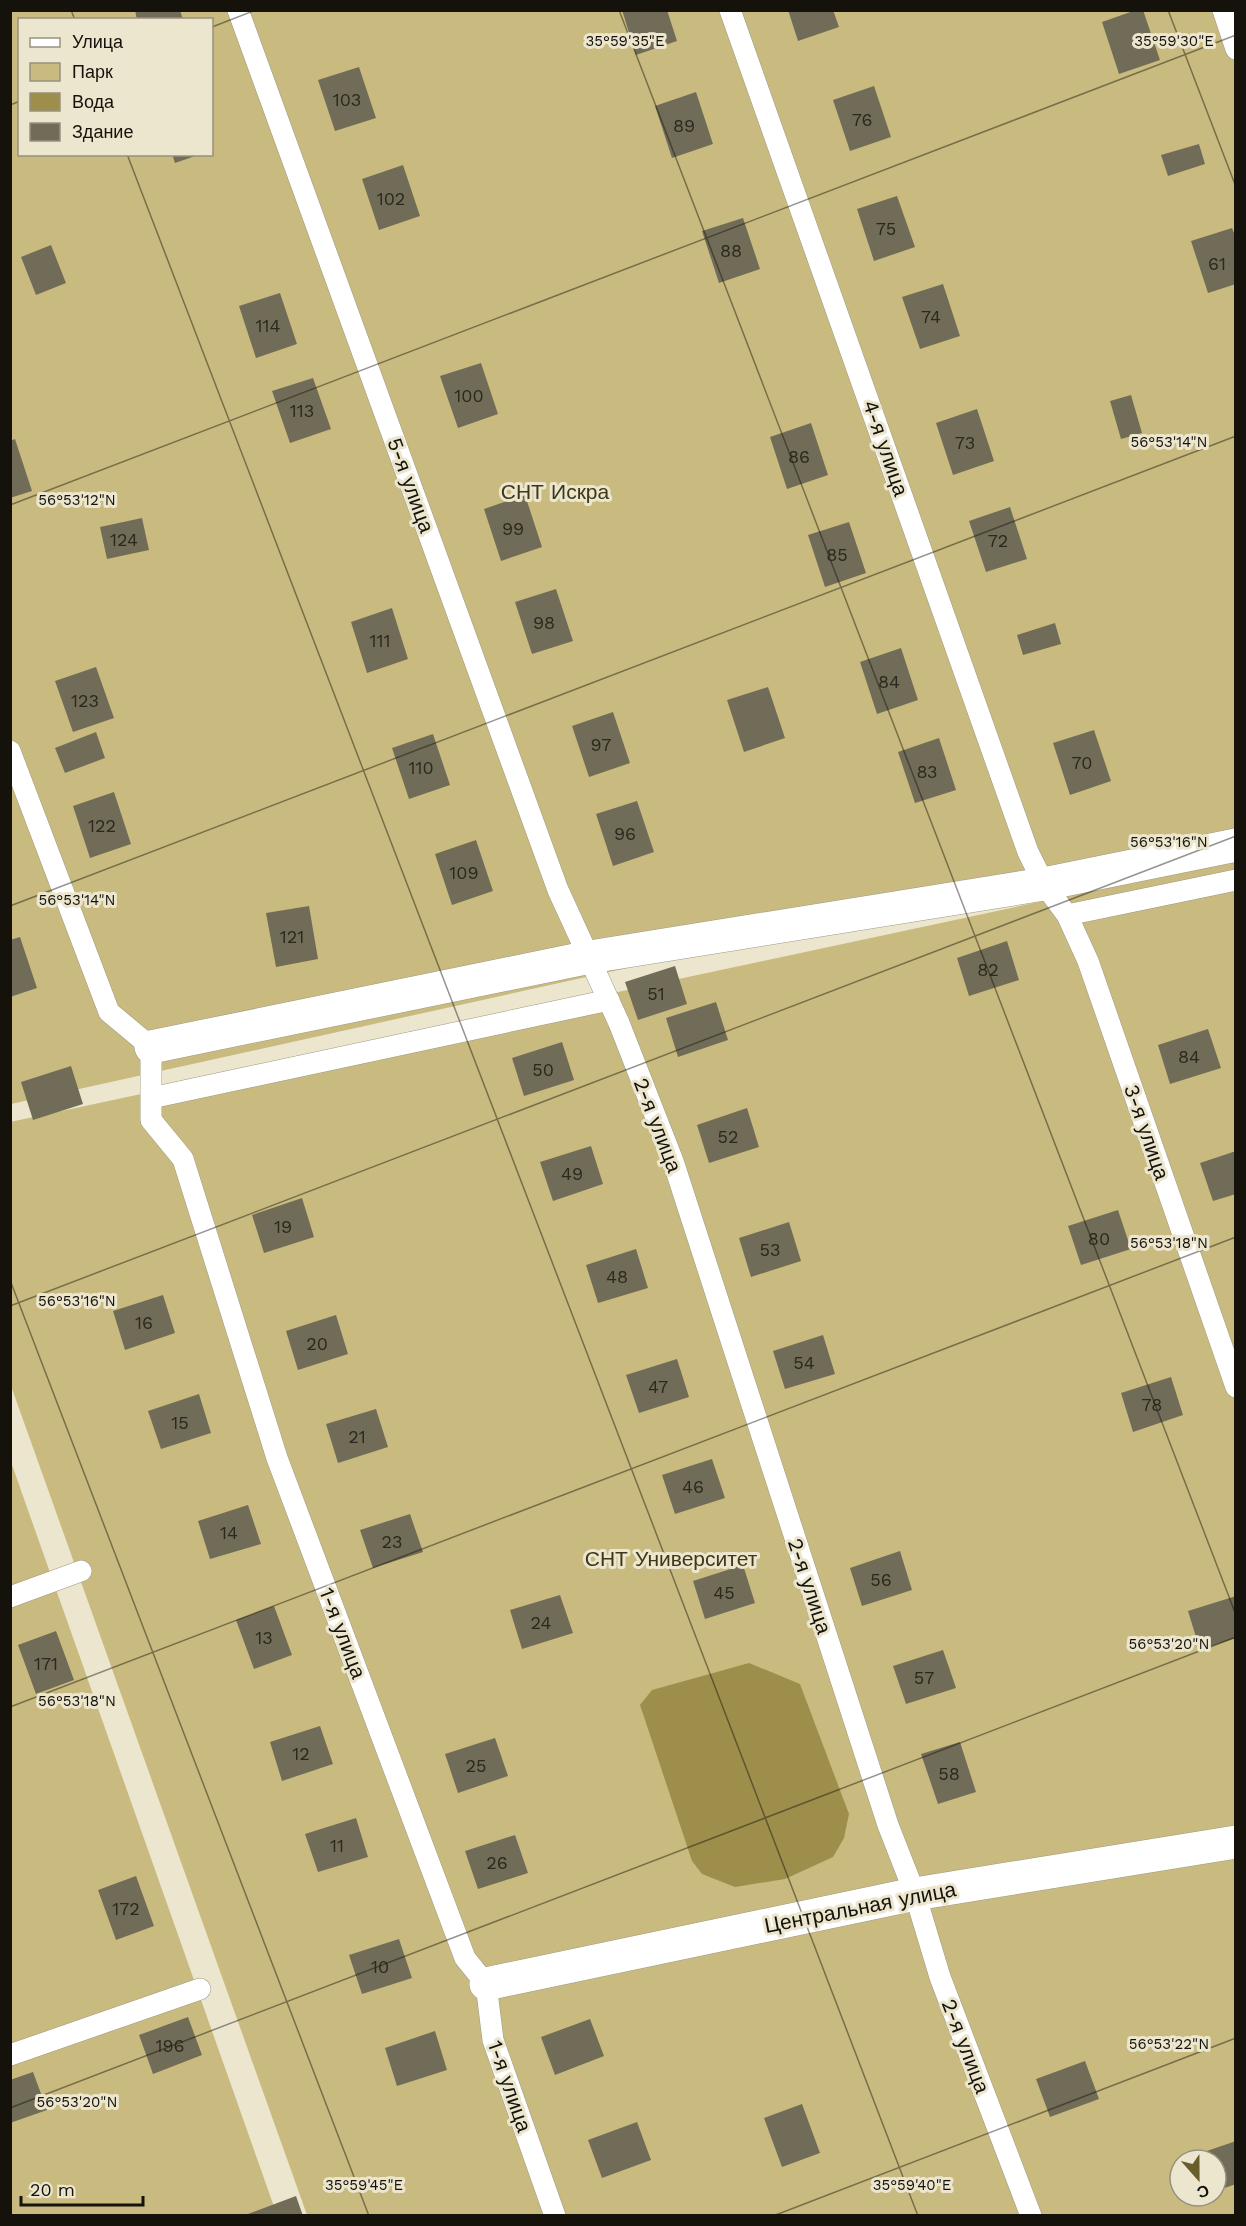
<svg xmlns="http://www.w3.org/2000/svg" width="1246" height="2226" font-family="'Work Sans',sans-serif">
<rect width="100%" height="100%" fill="#ece6cf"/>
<path fill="#c9bb7f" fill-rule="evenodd" d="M10,11h1225v823l-1224,270zM20,20h192v134h-192z
M1235,860v1355h-928l-296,-829 -1,-264zM1180,2160h36v36h-36z
M11,1462l266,753h-266z"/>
<path fill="#9d8e4b" d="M749,1663l51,21 49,130 -5,24 -11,19 -48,22 -50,8 -33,-13 -10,-13 -52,-156 12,-15z"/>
<path fill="#716c57" d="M135,10h45l3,10h-46z
M622,10h45l10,31 -41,14z
M788,10h45l6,17 -41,14z
M1136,10h7l17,50 -41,14 -17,-52z
M359,67l17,51 -41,13 -17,-51z
M874,86l17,51 -41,14 -17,-51z
M696,92l17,52 -41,14 -17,-52z
M1199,144l6,20 -37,12 -7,-21z
M172,154h26v1l-23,8z
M403,165l17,51 -41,14 -17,-51z
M897,196l18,51 -41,14 -17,-52z
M743,218l17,51 -41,14 -17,-52z
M1232,228l4,10v46l-28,9 -17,-52z
M51,245l15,38 -30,12 -15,-38z
M943,284l17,52 -40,13 -18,-52z
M280,293l17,51 -41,14 -17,-52z
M481,363l17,51 -40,14 -18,-52z
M313,378l18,51 -41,14 -18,-52z
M1131,395l11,38 -21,6 -11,-38z
M977,409l17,52 -41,14 -17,-52z
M811,423l17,52 -41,14 -17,-52z
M15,439l17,52 -22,7v-57z
M525,495l17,52 -41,14 -17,-52z
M1010,507l17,52 -41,13 -17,-51z
M142,518l7,32 -42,9 -7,-32z
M849,522l17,51 -41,14 -17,-52z
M556,589l17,52 -41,13 -17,-52z
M392,608l16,51 -41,14 -16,-51z
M1055,623l6,21 -38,11 -6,-20z
M901,648l17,52 -41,14 -17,-52z
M96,667l18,51 -41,14 -18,-51z
M768,687l17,51 -41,14 -17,-52z
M613,712l17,51 -41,14 -17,-51z
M1094,730l17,51 -41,14 -17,-52z
M96,732l9,26 -40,15 -10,-25z
M433,734l17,51 -41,14 -17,-51z
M939,738l17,52 -41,13 -17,-51z
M114,792l17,52 -41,14 -17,-52z
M637,801l17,51 -41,14 -17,-52z
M476,840l17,51 -41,14 -17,-51z
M309,906l9,53 -42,8 -10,-54z
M20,937l17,51 -27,9v-57z
M1007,941l12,39 -50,16 -12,-38z
M675,966l12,38 -49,16 -13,-38z
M716,1002l12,38 -50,17 -12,-39z
M1208,1029l13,39 -51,16 -12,-39z
M562,1042l12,38 -50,16 -12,-38z
M71,1066l12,38 -50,16 -12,-38z
M747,1108l12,39 -50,16 -12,-38z
M591,1146l12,38 -50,17 -13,-39z
M1236,1151v43l-23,7 -13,-38z
M302,1198l12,39 -50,16 -12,-38z
M1118,1210l13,39 -50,16 -13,-39z
M789,1222l12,39 -50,16 -12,-39z
M636,1249l12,39 -50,15 -12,-38z
M163,1295l12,38 -50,17 -12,-39z
M336,1315l12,39 -50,16 -12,-39z
M823,1335l12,39 -50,15 -12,-38z
M677,1359l12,38 -50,16 -13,-38z
M1171,1377l12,38 -50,17 -12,-39z
M199,1394l12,39 -50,16 -13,-38z
M376,1409l12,38 -50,16 -12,-39z
M712,1459l13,39 -50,16 -13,-39z
M248,1505l13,39 -51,15 -12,-38z
M410,1514l13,38 -50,16 -13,-38z
M900,1551l12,39 -50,16 -12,-38z
M743,1565l12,38 -50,16 -12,-38z
M560,1595l13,38 -51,16 -12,-39z
M1236,1596v42l-36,12 -12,-39z
M274,1606l18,49 -38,14 -18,-49z
M56,1631l18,49 -38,14 -18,-49z
M943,1650l13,38 -50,16 -13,-38z
M320,1726l13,38 -51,17 -12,-39z
M495,1738l13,38 -50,17 -13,-39z
M960,1742l16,50 -38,12 -17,-50z
M356,1818l12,39 -50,15 -13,-38z
M515,1835l13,38 -50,16 -13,-38z
M136,1876l18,50 -38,14 -18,-50z
M399,1939l13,39 -50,16 -13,-39z
M188,2017l14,38 -49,19 -14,-39z
M590,2019l14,37 -49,19 -14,-38z
M435,2031l12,39 -50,16 -12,-38z
M1085,2061l14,38 -49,18 -14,-38z
M33,2072l14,38 -37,13v-43z
M802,2104l18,49 -38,14 -18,-49z
M637,2122l14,38 -49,18 -14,-38z
M1236,2141v43l-20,7v-31h-13l-2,-7z
M296,2196l7,20h-58v-1z"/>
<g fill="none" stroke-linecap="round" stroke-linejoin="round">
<defs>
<path id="service" d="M238,10l320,880 61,133 54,138 215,664 27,69 25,83 91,239
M730,10l298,842 16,32 23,31 21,46 148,426
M1223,10l13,39
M10,751l99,261 42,35v73l32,39 94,299 188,500 21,26 7,56 62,176
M1067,915l169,-35
M151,1098l458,-98
M10,1597l71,-26
M10,2055l190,-66"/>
<path id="minor" d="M151,1047l439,-90 454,-73 192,-39
M486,1984l429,-90 321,-52"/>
</defs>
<use href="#service" stroke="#9e9983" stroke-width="22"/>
<use href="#minor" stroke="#9e9983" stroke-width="34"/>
<use href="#service" stroke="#fff" stroke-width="21"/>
<use href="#minor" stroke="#fff" stroke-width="33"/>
</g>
<path fill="none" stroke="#14120a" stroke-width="1.5" stroke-opacity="0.45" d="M71,10l4,10M619,10l617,1605M1168,10l68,177M212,27l44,-17M10,105l10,-4M127,154l791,2062M10,505l1226,-470M10,906l1226,-470M10,1280l359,936M10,1306l1226,-470M10,1707l1226,-470M10,2108l1226,-471M773,2216l463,-178"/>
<g text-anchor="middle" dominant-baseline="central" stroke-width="6" stroke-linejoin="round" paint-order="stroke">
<g font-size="18" fill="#2b281d">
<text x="347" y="99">103</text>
<text x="862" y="119">76</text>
<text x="684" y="125">89</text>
<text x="391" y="198">102</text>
<text x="886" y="228">75</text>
<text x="731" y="250">88</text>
<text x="1217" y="263">61</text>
<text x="931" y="316">74</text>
<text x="268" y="325">114</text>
<text x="469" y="395">100</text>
<text x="302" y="410">113</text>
<text x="965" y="442">73</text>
<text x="799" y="456">86</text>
<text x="513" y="528">99</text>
<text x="124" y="539">124</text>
<text x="998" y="540">72</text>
<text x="837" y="554">85</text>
<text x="544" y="622">98</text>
<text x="380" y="640">111</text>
<text x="889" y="681">84</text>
<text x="85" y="700">123</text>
<text x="601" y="744">97</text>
<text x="1082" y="762">70</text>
<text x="421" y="767">110</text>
<text x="927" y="771">83</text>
<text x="102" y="825">122</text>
<text x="625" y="833">96</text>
<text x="464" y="872">109</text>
<text x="292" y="936">121</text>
<text x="988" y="969">82</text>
<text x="656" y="993">51</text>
<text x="1189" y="1056">84</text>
<text x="543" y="1069">50</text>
<text x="728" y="1136">52</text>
<text x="572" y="1173">49</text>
<text x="283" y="1226">19</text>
<text x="1099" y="1238">80</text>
<text x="770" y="1249">53</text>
<text x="617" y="1276">48</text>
<text x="144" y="1322">16</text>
<text x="317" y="1343">20</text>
<text x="804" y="1362">54</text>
<text x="658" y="1386">47</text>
<text x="1152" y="1404">78</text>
<text x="180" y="1422">15</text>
<text x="357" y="1436">21</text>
<text x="693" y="1486">46</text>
<text x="229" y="1532">14</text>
<text x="392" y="1541">23</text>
<text x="881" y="1579">56</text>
<text x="724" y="1592">45</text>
<text x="541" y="1622">24</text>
<text x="264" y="1637">13</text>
<text x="46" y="1663">171</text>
<text x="924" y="1677">57</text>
<text x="301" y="1753">12</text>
<text x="476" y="1765">25</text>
<text x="949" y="1773">58</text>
<text x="337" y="1845">11</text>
<text x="497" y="1862">26</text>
<text x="126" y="1908">172</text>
<text x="380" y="1966">10</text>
<text x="170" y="2045">196</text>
</g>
<g font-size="21" fill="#14120a" stroke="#ece6cf">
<text transform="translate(886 448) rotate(71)">4-я улица</text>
<text transform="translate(411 485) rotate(70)">5-я улица</text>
<text transform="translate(658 1125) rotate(69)">2-я улица</text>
<text transform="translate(1147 1132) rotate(71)">3-я улица</text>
<text transform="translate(810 1586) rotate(72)">2-я улица</text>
<text transform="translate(343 1633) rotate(69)">1-я улица</text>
<text transform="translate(860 1907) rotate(-11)">Центральная улица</text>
<text transform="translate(966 2046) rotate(69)">2-я улица</text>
<text transform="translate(510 2086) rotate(71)">1-я улица</text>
</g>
<g font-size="21" fill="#3e3718" stroke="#ece6cf">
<text x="555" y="491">СНТ Искра</text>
<text x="671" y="1558">СНТ Университет</text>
</g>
</g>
<g font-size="15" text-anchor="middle" fill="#14120a" stroke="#ece6cf" stroke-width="6" stroke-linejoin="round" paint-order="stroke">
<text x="625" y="46">35°59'35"E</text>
<text x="1174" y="46">35°59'30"E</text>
<text x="1169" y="447">56°53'14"N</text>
<text x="77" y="505">56°53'12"N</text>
<text x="1169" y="847">56°53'16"N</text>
<text x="77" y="905">56°53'14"N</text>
<text x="1169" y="1248">56°53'18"N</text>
<text x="77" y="1306">56°53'16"N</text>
<text x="1169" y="1649">56°53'20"N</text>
<text x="77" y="1706">56°53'18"N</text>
<text x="1169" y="2049">56°53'22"N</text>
<text x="77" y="2107">56°53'20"N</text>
<text x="364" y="2190">35°59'45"E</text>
<text x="912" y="2190">35°59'40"E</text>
</g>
<rect width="1246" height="2226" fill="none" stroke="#14120a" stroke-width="24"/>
<rect x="18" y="18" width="195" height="138" fill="#ece6cf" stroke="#969180" stroke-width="1.5"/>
<rect x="30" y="38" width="30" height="9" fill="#ffffff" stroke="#969180" stroke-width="1.5"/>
<text x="72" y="48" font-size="18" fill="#14120a">Улица</text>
<rect x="30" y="63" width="30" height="18" fill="#c9bb7f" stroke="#969180" stroke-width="1.5"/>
<text x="72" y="78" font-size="18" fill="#14120a">Парк</text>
<rect x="30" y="93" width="30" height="18" fill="#9d8e4b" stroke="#969180" stroke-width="1.5"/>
<text x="72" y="108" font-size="18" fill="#14120a">Вода</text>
<rect x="30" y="123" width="30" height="18" fill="#716c57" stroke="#969180" stroke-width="1.5"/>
<text x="72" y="138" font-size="18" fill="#14120a">Здание</text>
<g transform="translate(1198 2178) rotate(159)"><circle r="28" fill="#ece6cf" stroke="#969180" stroke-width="1.5"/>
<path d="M0-4.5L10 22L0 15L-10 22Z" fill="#695e2b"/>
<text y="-9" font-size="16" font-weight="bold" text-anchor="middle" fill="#14120a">С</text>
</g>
<path d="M21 2196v9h122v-9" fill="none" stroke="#14120a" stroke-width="3"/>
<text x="30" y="2196" font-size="18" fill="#14120a" stroke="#ece6cf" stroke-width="4.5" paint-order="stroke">20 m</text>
</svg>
